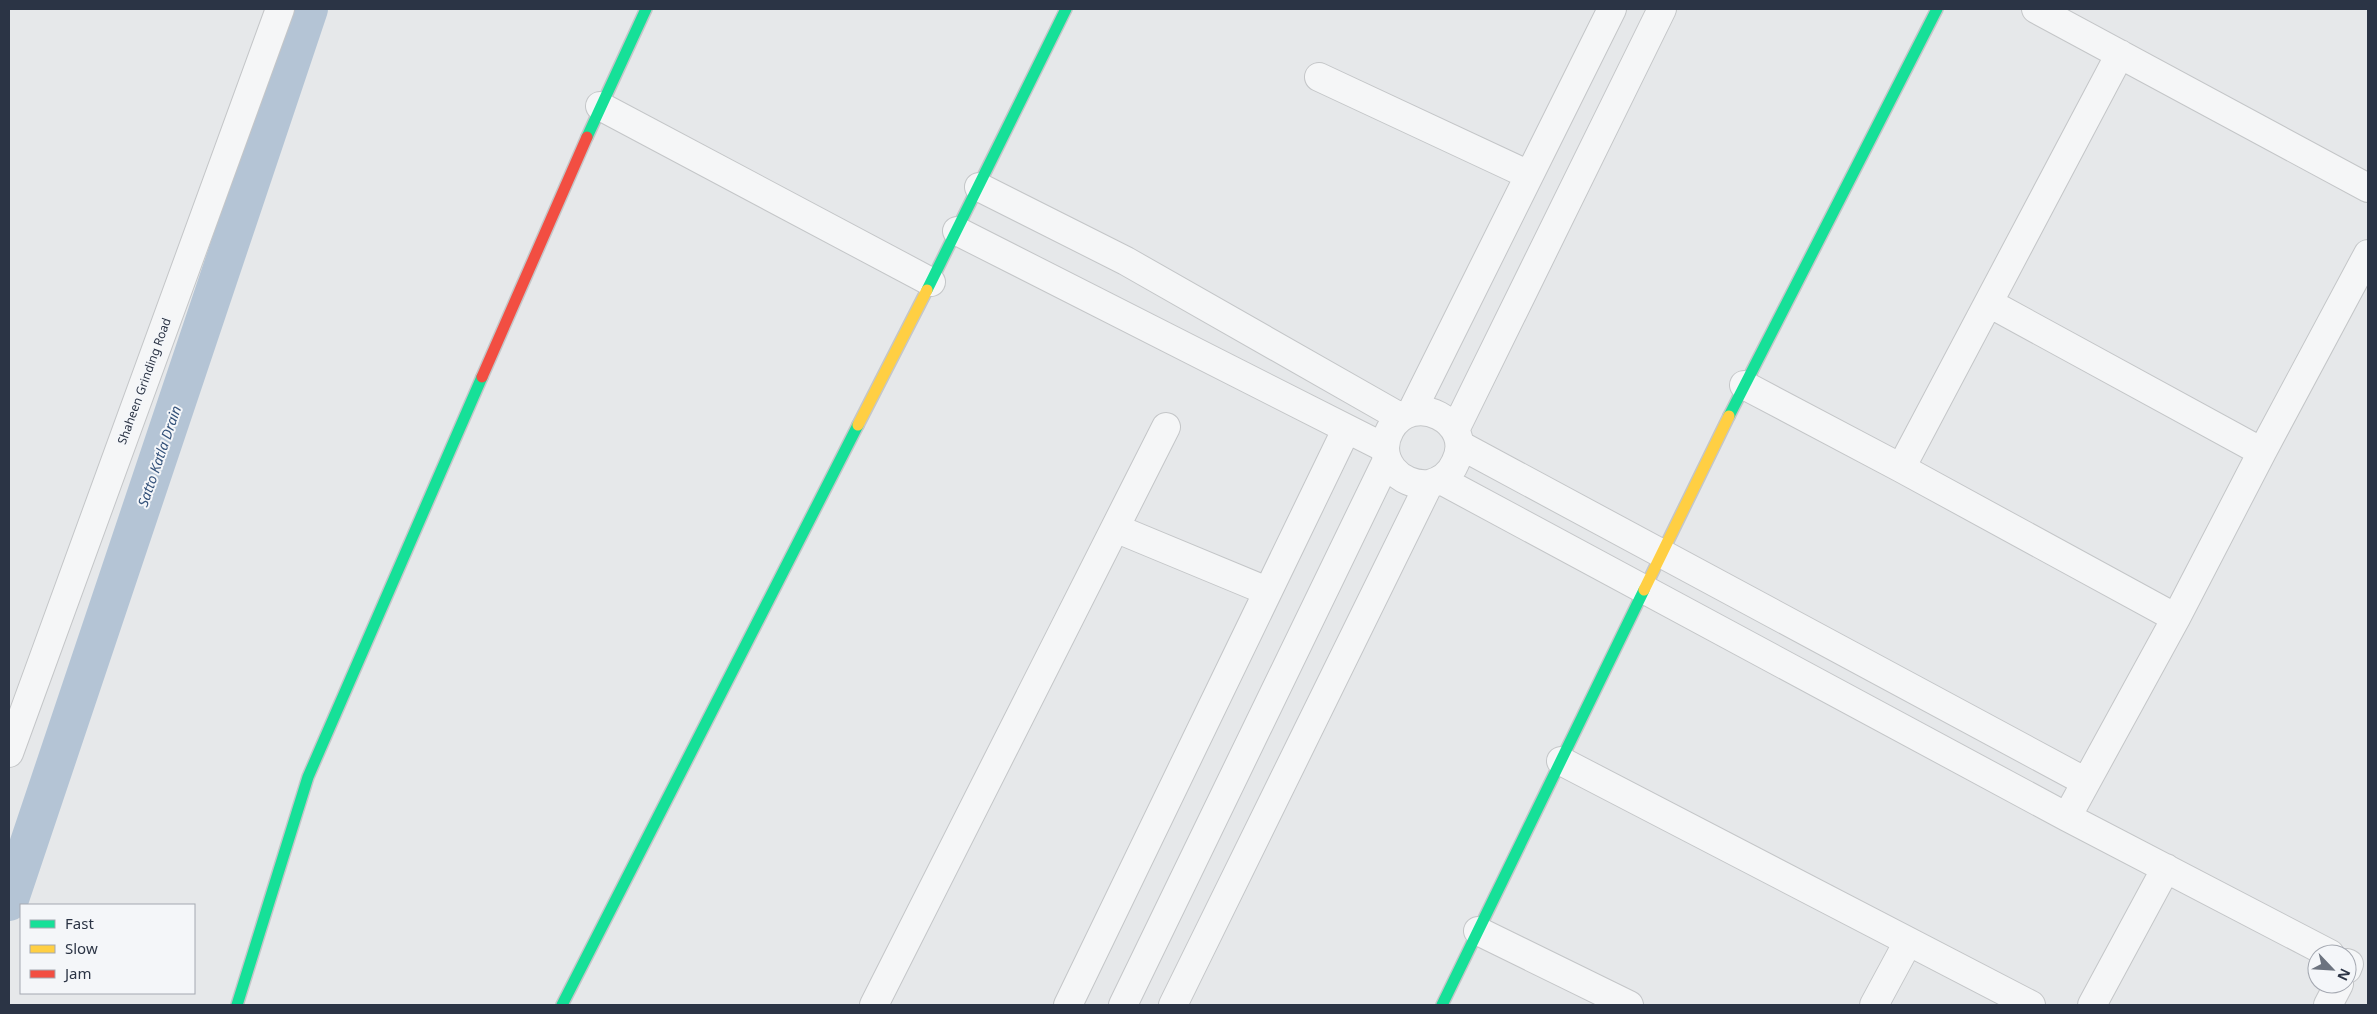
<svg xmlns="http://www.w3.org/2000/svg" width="2377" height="1014" font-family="'Noto Sans',sans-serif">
<rect width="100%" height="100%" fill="#e6e8ea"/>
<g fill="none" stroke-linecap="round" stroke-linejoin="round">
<path stroke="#b4c4d5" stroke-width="38" d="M9,902l300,-893"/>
<defs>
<path id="street" d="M2036,9l332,179
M1319,77l210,98
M600,106l331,176
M979,187l147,74 274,156
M957,231l428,217
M1989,303l273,149
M1744,385l157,83 275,150
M1412,411l200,-402
M1455,430l207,-421
M1460,445l626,337
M1901,468l219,-414
M1441,480l626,337 263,137
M1115,528l152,63
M9,753l271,-744
M1561,761l470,244
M2067,817l109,-199 86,-166 106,-198
M1478,931l151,74
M2347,963l2,1 -2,5
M874,1005l292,-578
M1068,1005l278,-575
M1123,1005l264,-545
M1173,1005l256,-521c12,-3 21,-9 26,-21 22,-41 -43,-74 -65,-33 -16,29 10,57 39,54
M1874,1005l34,-63
M2092,1005l74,-137
M2328,1005l11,-21"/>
<path id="fast" d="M587,137l59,-128
M927,290l139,-281
M1729,416l208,-407
M237,1005l71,-228 174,-400
M562,1005l296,-580
M1442,1005l202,-415"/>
<path id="slow" d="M858,425l69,-135
M1644,590l85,-174"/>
<path id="jam" d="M482,377l105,-240"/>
</defs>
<use href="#street" stroke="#c4c6c8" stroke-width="30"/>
<use href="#fast" stroke="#c4c6c8" stroke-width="14"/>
<use href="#slow" stroke="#c4c6c8" stroke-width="14"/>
<use href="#jam" stroke="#c4c6c8" stroke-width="14"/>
<use href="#street" stroke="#f5f6f7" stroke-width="28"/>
<use href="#fast" stroke="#16e098" stroke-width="11"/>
<use href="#slow" stroke="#ffcf43" stroke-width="11"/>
<use href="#jam" stroke="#f24e42" stroke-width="11"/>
</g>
<g text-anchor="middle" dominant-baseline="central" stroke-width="4" stroke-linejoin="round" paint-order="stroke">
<g font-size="12" fill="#2b3445" stroke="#f4f6f9">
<text transform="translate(144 381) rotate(-70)">Shaheen Grinding Road</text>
</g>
<g font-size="14" font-style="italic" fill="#34527a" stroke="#f4f6f9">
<text transform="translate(159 456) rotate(-71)">Satto Katla Drain</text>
</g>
</g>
<rect width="2377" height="1014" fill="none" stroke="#2b3445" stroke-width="20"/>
<rect x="20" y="904" width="175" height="90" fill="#f4f6f9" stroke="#a4a8b1"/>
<rect x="30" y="920" width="25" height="8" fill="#16e098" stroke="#a4a8b1"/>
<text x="65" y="929" font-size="15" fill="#2b3445">Fast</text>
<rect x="30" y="945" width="25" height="8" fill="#ffcf43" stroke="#a4a8b1"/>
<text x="65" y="954" font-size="15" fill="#2b3445">Slow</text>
<rect x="30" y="970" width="25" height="8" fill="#f24e42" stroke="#a4a8b1"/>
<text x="65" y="979" font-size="15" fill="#2b3445">Jam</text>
<g transform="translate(2332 969) rotate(115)"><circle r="24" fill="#f4f6f9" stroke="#a4a8b1"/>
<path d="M0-4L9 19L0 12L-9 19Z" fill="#6c737f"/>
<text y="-8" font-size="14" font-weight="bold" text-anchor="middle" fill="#2b3445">N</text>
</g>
</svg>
